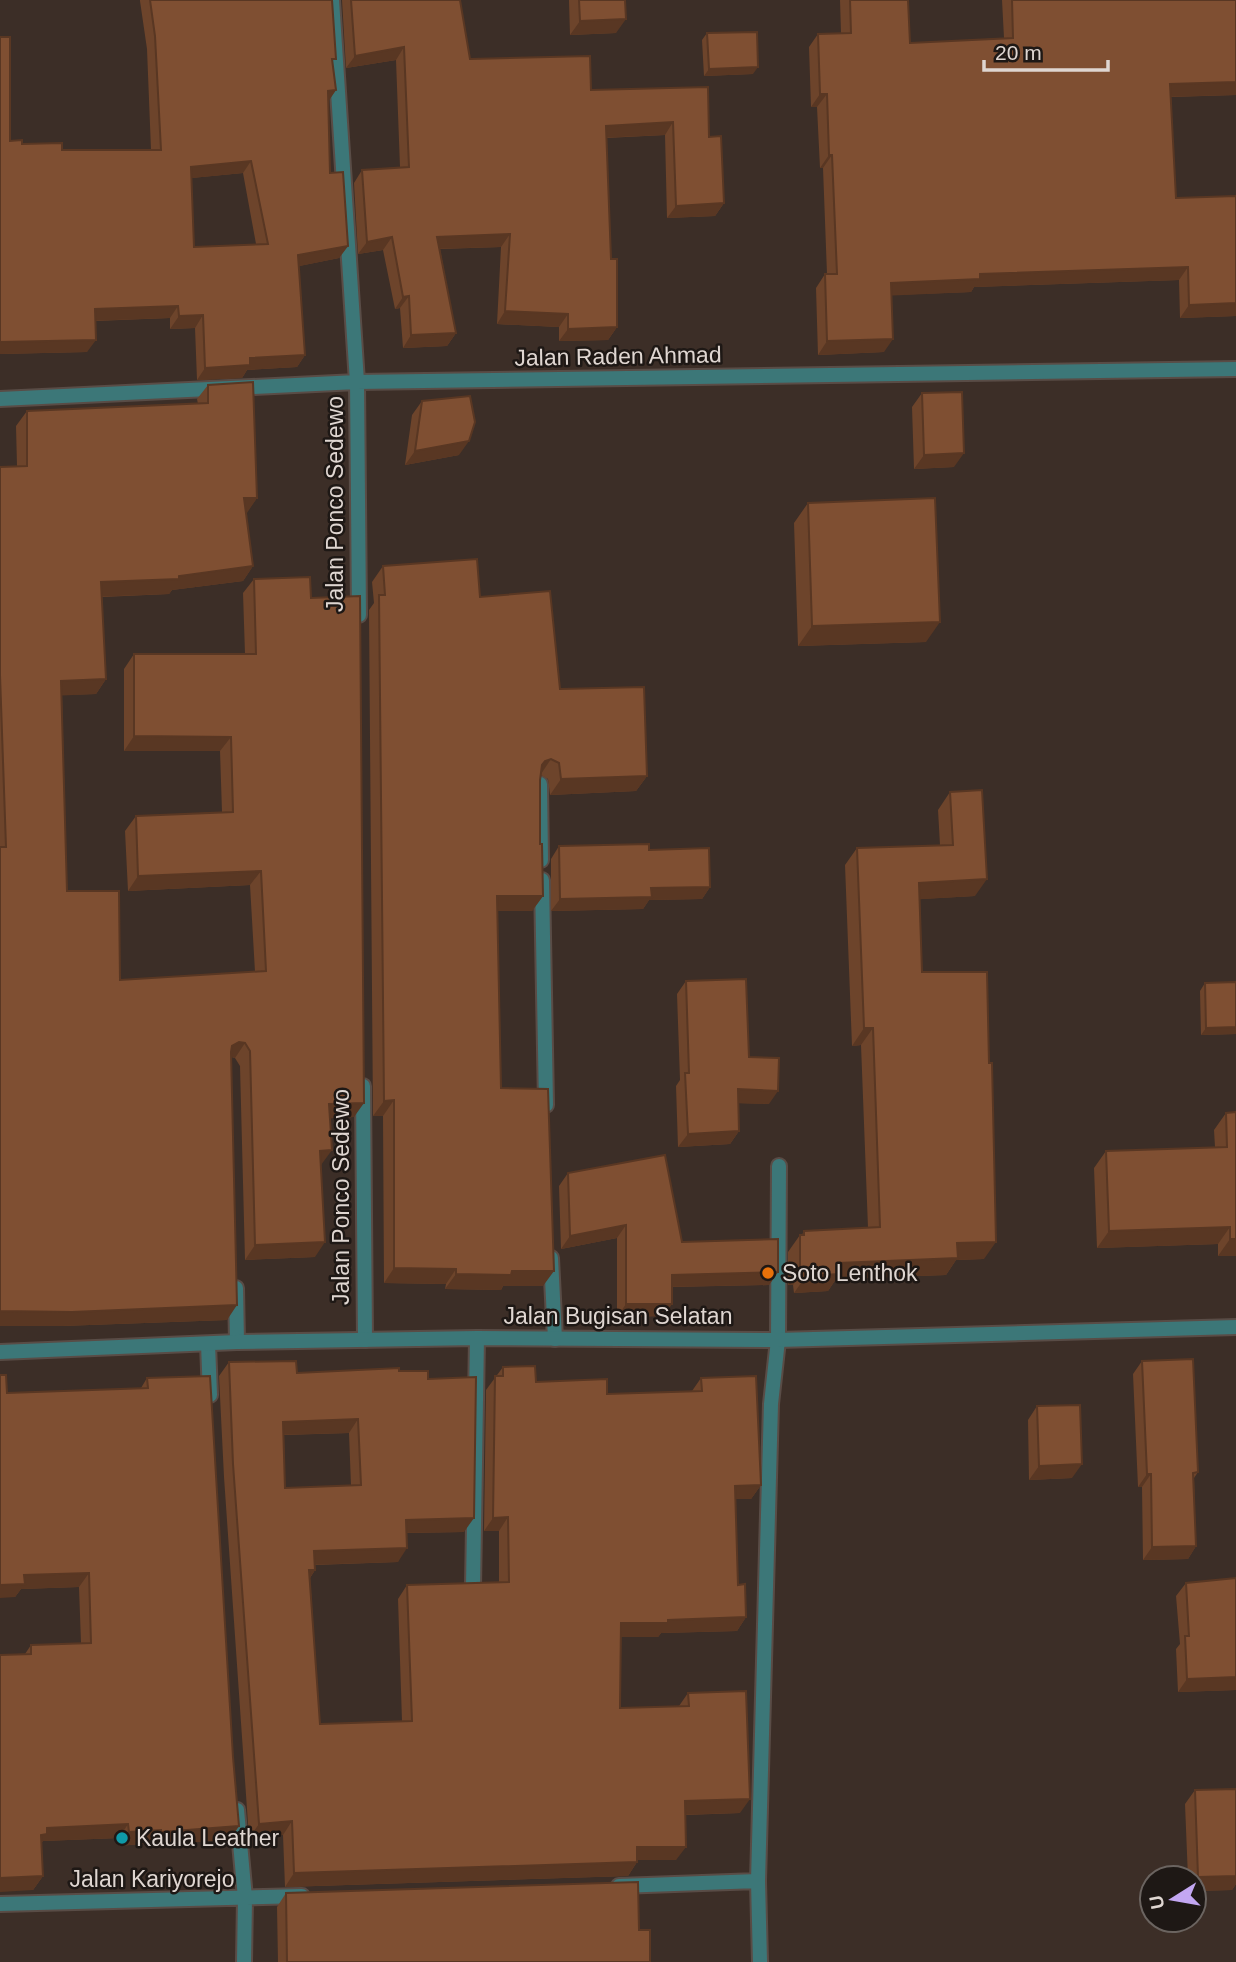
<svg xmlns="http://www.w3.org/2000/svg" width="1236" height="1962" font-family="Helvetica,sans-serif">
<rect width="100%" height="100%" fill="#3c2e27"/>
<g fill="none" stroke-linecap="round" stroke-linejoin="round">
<defs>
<path id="minor" d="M332,0l25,382 2,233
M0,399l357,-17 879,-13
M540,784l1,76
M542,880l4,225
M363,1086l2,254
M551,1258l4,81
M236,1288l1,54
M208,1344l2,51
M473,1588l4,-250
M237,1810l8,88 -1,64
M619,1886l139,-5
M0,1904l302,-8
M760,1962l-2,-81 13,-477 7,-64 1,-174"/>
<path id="tertiary" d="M0,1352l237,-10 240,-4 301,2 458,-13"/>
</defs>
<use href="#minor" stroke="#594c46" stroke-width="18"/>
<use href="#tertiary" stroke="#594c46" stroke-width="18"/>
<use href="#minor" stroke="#3c7778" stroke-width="14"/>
<use href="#tertiary" stroke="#3c7778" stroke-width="14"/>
</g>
<path fill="#6d442b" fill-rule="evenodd" d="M140,0h192v64l4,26 -8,11 2,72 18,73 -9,12 -40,8 6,89 -8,12 -50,3 -5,8 -45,2 -2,-52 -25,1v-11l-75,3 -8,31 -87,2v-317l10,104 12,3 40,6h89l-4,-101 -7,-48zM243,173l13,71 -62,3 -3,-69z
M342,0h118l10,59 121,31 118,47 15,66 -9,13 -48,2 -2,-83 -59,3 5,121 6,68 -9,13 -49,1v-14l-62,-3 4,-77 -61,2 16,84 -9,13 -44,2 -3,-40 -5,1 -12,-59 -25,4 -4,-71 8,-13 38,-3 -4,-107 -50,8z
M569,0h56l-9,33 -46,2z
M840,0h68l2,43 94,-5 -2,-38h234v95l-65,2 5,101 60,-2v120l-56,2 -1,-38 -205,7 -3,5 -79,3 -8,57 -66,3 -2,-67 9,-14h2l-4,-106h-3l-3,-61h-6l-2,-60 9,-13 23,-1z
M707,33l46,41 -49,2 -2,-36z
M208,385l49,113 -11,15 7,53 -10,15 -71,9 -3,4 -67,3 4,82 -10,15 -34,1 5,196 53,89 135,-8 -5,-87 -122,6 -3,-60 11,-15 86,-4 -2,-61h-96v-82l10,-15h111l-2,-61 11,-14 57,19 43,519 -24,1 -9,47 -6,92 -70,3 -5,-194 -5,-8 -4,-1 -4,263 -165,6h-62v-859l17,-1 -1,-40 11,-15 171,-7 -1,-5z
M922,393l32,74 -40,2 -2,-62z
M422,401l37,54 -54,10 7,-50z
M808,503l118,139 -128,4 -4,-123z
M383,566l97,31 80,92 87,87 -11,15 -86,4 -2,-16 -7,-4 -1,69 3,52 -11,15h-35l4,177 42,198h-40l-2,4 -56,-1 1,-5 -62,-1 -1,-167h-10l-4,-506 5,-7 -2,-21z
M950,792l25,104 -55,3 2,73 62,287 -28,1 -10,15 -110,4 -8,12 -34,2 -1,-8h-5v-33l12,-17h2l2,-4 64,-3 -7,-183 -9,1 -7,-181 12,-17 83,-3 -2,-35z
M559,846l90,4 61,37 -8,12 -53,1 -6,9 -92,2v-52z
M686,981l63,76 20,47 -30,-1v28l-9,13 -52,3 -2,-61 4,-6 -3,-86z
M1205,983l31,51 -35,1 -1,-44z
M1226,1113l10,143h-18v-12l-121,4 -3,-80 12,-17 109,-4 -1,-17z
M568,1173l114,69 96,30 -9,13 -97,2v17l-9,12 -46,1v-79l-56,11 -2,-63z
M1142,1361l56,111 -4,6 2,68 -8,13 -45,1 -1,-73h-4l-5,-113z
M229,1362l68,11 102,-2 29,8 36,153 -57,1 -9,29 -83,3v5l-5,8 10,146 82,-3 -4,-122 9,-14 92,-3v-51h-15l2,-141 17,-23 33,15 71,12 85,-3 9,-13 60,107 -10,14h-16l3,86 8,32 -9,14 -76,2 -3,4h-37l-1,71 59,-2 9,-13 52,120 -55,2 -9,45h-39v2l-9,14 -343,11 -2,-52 -34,3 -25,-361 -5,-101zM349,1433l2,53 -66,2 -1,-53z
M147,1378l86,379 6,69 -9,13 -79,7v-3l-32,3v-8l-76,3 -2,2 2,33 -10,14 -8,-236 6,-9 50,-2 -2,-56 -58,2 -6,8 -8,-204 134,-5z
M1037,1406l35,72 -43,2 -1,-60z
M1236,1578v112l-58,2 -2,-43 4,-5 -4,-48 10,-13z
M1236,1789v95l-4,6 -38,1v-13h-6l-3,-74 10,-14z
M286,1893l353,37 11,32h-372l-1,-55z"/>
<path fill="#593723" d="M626,19l-10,14 -46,2 10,-14z
M404,47l-8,13 -50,8 9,-12z
M758,67l-5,7 -49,2 5,-7z
M1236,82v13l-75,2 9,-13z
M336,90l-8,12v-11z
M820,94h7l-10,13h-6z
M673,122l-8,13 -68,3 9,-12z
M829,155h3l-9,13h-3z
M251,161l-8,12 -61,6 9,-12z
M724,203l-9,13 -48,2 9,-12z
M510,234l-9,13 -72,2 8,-12z
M392,237l-9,13 -25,4 9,-12z
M348,246l-9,12 -49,10 8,-13z
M1188,267l-9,13 -205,7 -3,5 -89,4 9,-13 89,-9z
M409,296l-9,12 -5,1 8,-12z
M1236,303v13l-56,2 9,-13z
M178,306l-8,12 -84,3 9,-12z
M505,311l63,3 -9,13 -62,-3z
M203,315l-8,13 -25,1 9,-13z
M617,327l-9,13 -49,1 9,-12z
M456,333l-9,13 -44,2 8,-13z
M893,339l-9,13 -66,3 9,-14z
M96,340l-9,12 -87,2v-12z
M305,355l-8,12 -50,3 -5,8 -45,2 8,-12 45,-10z
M469,441l-10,14 -54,10 10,-14z
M964,453l-10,14 -40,2 10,-14z
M244,498h13l-10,15h-13z
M253,566l-10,15 -71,9 -3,4 -78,3 10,-15 78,-6z
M940,622l-14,20 -128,4 14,-20z
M106,679l-10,15 -45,2 10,-15z
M134,736l97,1 -11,14h-96z
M551,759l-10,15 -6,2 10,-15z
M647,776l-11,15 -86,4 11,-16z
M261,871l-11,14 -122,6 10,-15z
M987,879l-12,17 -68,4 12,-17z
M710,887l-8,12 -53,1 -6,9 -92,2 9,-12 91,-11z
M497,896h46l-11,15h-46z
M1236,1027v7l-35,1 5,-7z
M864,1028h9l-12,17 -9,1z
M239,1042l6,1 -10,15 -6,-2 3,-10z
M738,1089l40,2 -9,13 -40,-1z
M394,1100l-11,16h-10l11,-15z
M364,1103l-10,14 -35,2 10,-15z
M739,1131l-9,13 -52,3 10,-13z
M332,1150l-11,15 -1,-14z
M626,1225l-9,13 -56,11 9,-13z
M1230,1227l-12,17 -121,4 12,-17z
M1230,1239h6v17h-18z
M325,1242l-10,15 -70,3 10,-15z
M996,1242l-12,17 -28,1 -10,15 -110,4 -8,12 -34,2 12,-17 33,-13 118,-20z
M800,1267h5l-12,18h-5z
M394,1268l62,1 -10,15 -62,-1z
M512,1271h42l-11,15h-40l-2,4 -56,-1 11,-15z
M778,1272l-9,13 -106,2 9,-12z
M626,1304h46l-9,12 -46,1z
M237,1305l-10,15 -165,6h-62v-15z
M358,1419l-9,14 -75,2 9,-13z
M1082,1464l-10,14 -43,2 10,-14z
M1147,1474h4l-9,13h-4z
M761,1485l-10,14h-25l9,-13z
M508,1517l-9,14h-15l9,-13z
M474,1518l-10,14 -67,1 9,-13z
M1196,1546l-8,13 -45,1 9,-13z
M407,1548l-9,14 -93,3 9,-14z
M309,1570h6l-9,14z
M89,1573l-10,14 -58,2 -6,8 -15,1v-13l24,-10z
M746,1617l-9,14 -76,2 -3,4h-47l10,-14 47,-3z
M1236,1677v13l-58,2 9,-13z
M750,1799l-10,14 -64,2 9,-14z
M292,1821l-9,14 -34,3 10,-14z
M128,1824l-9,14 -76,3 -5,7 3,-13 6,-7z
M239,1826l-9,13 -79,7 10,-14z
M161,1830l-10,13 -32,3 10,-14z
M637,1847h49l-10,13h-49z
M637,1862l-9,14 -343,11 9,-14z
M43,1876l-10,14 -33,2v-14z
M1236,1876v8l-4,6 -38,1v-8l4,-6z"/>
<path fill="#7f4f32" stroke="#593723" stroke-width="2" fill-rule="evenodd" d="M150,0h182l4,59h-4l4,31 -8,1 2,82 13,-1 5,74 -50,9 7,100 -55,3v7l-45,3 -2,-53 -24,1 -1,-10 -83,3 1,31 -96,2v-305h10v104l12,-1v4l40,-1v7h99l-6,-114zM251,161l17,83 -74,3 -3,-80z
M351,0h109l10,59 120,-3 1,34 117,-3 1,50 12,-1 3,67 -48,3 -3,-84 -67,4 5,133h6v68l-49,2v-15l-63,-3 5,-77 -73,3 19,96 -45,2 -2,-39 -6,1 -11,-60 -25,5 -5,-72 47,-3 -5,-120 -49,9z
M579,0h46l1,19 -46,2z
M850,0h58l2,43 103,-5 -1,-38h224v82l-66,2 6,114 60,-2v107l-47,2 -1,-38 -208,7v5l-89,4 2,56 -66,2 -2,-67h12l-5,-119h-3l-2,-61h-7l-2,-60 33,-1z
M757,32l1,35 -49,2 -2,-36z
M253,382l4,116h-13l9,68 -74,10v3l-78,3 5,97 -45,2 6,210h52l1,89 146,-9 -5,-100 -123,5 -2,-60 97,-4 -2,-75 -97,-1v-82h122l-2,-75 56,-2 1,21 49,-2 4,507 -35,1 3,46 -12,1 5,91 -70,3 -5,-194 -5,-8 -6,-1 -7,4 -1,6 6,253 -165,7 -72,-1v-464h6l-6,-172v-208l27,-1v-55l181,-8v-18z
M962,392l2,61 -40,2 -2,-62z
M470,396l5,26 -6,19 -54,10 7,-50z
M935,498l5,124 -128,4 -4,-123z
M477,559l3,38 70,-6 10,98 84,-2 3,89 -86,3 -2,-16 -8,-4 -6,2 -3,4 -2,15v64h2l1,52h-46l4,192 47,1 6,182h-42l-1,4 -55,-1v-5l-62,-1v-168l-10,1 -5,-506h6l-2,-29z
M982,790l5,89 -68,4 3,89h65l2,91h3l4,179 -39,1 1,15 -119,5 1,11 -34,2 -1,-9h-5v-32h4v-4l76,-4 -7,-199h-9l-7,-180 96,-3 -3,-53z
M649,844v6l60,-2 1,39 -59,1 1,9 -92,2 -1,-53z
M746,979l3,78 30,1 -1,33 -40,-2 1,42 -51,3 -3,-61h4l-3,-92z
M1236,982v45l-30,1 -1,-45z
M1236,1112v127h-6v-12l-121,4 -3,-80 121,-4 -1,-34z
M665,1155l17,87 96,-3v33l-106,3v29h-46v-79l-56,11 -2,-63z
M1193,1359l5,113 -5,1 3,73 -44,1 -1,-73h-4l-5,-113z
M296,1361l1,12 102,-5v3h29v8l48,-2 -2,141 -68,2 1,28 -93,3 1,19h-6l11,154 92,-3 -5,-136 102,-3 -1,-65 -15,1 2,-142h8v-9l32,-1 1,16 71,-3v15l95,-3 -1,-13 55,-2 5,109 -26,1 3,99 7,-1 1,33 -78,3v3h-47l-1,85 69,-2 -1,-13 58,-2 4,108 -65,2 1,46h-49v15l-343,11 -2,-52 -33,3 -26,-360 -4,-102zM358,1419l3,66 -76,3 -2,-66z
M0,1375h6l1,18 141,-5 -1,-10 63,-2 23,381 6,69 -78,6v-2l-32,2 -1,-8 -81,4v6l-6,1 2,41 -43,2v-223l31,-1v-9l60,-2 -2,-70 -65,2 1,9 -25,1z
M1080,1405l2,59 -43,2 -2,-60z
M1236,1578v99l-49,2 -2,-43h4l-3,-53z
M1236,1789v87l-38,1 -3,-87z
M638,1882l1,48h11v32h-363l-1,-69z"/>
<circle fill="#e8710a" stroke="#1e1815" stroke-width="2.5" cx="768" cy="1273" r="7"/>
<circle fill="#0f9aa8" stroke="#1e1815" stroke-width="2.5" cx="122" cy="1838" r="7"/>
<g text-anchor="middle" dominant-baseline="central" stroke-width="5" stroke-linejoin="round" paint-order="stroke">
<g font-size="23" fill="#dfd6d1" stroke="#1e1815">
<text transform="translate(618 356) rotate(-1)">Jalan Raden Ahmad</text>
<text transform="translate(335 504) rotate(-90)">Jalan Ponco Sedewo</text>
<text transform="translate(341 1197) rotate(-90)">Jalan Ponco Sedewo</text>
<text x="618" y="1316">Jalan Bugisan Selatan</text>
<text x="152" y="1879">Jalan Kariyorejo</text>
</g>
<g font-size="23" fill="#dfd6d1" stroke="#1e1815" text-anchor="start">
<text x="782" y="1273">Soto Lenthok</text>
<text x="136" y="1838">Kaula Leather</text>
</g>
</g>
<g transform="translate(1173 1899) rotate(259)"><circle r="33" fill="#1e1815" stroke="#6b6460" stroke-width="2"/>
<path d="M0-5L12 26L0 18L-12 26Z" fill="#c3a7f2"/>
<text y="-10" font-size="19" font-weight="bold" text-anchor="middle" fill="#dfd6d1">U</text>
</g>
<path d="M984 60v10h124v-10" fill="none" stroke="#dfd6d1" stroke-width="3.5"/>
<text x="995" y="60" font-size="21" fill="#dfd6d1" stroke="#1e1815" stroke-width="5" paint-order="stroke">20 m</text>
</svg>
